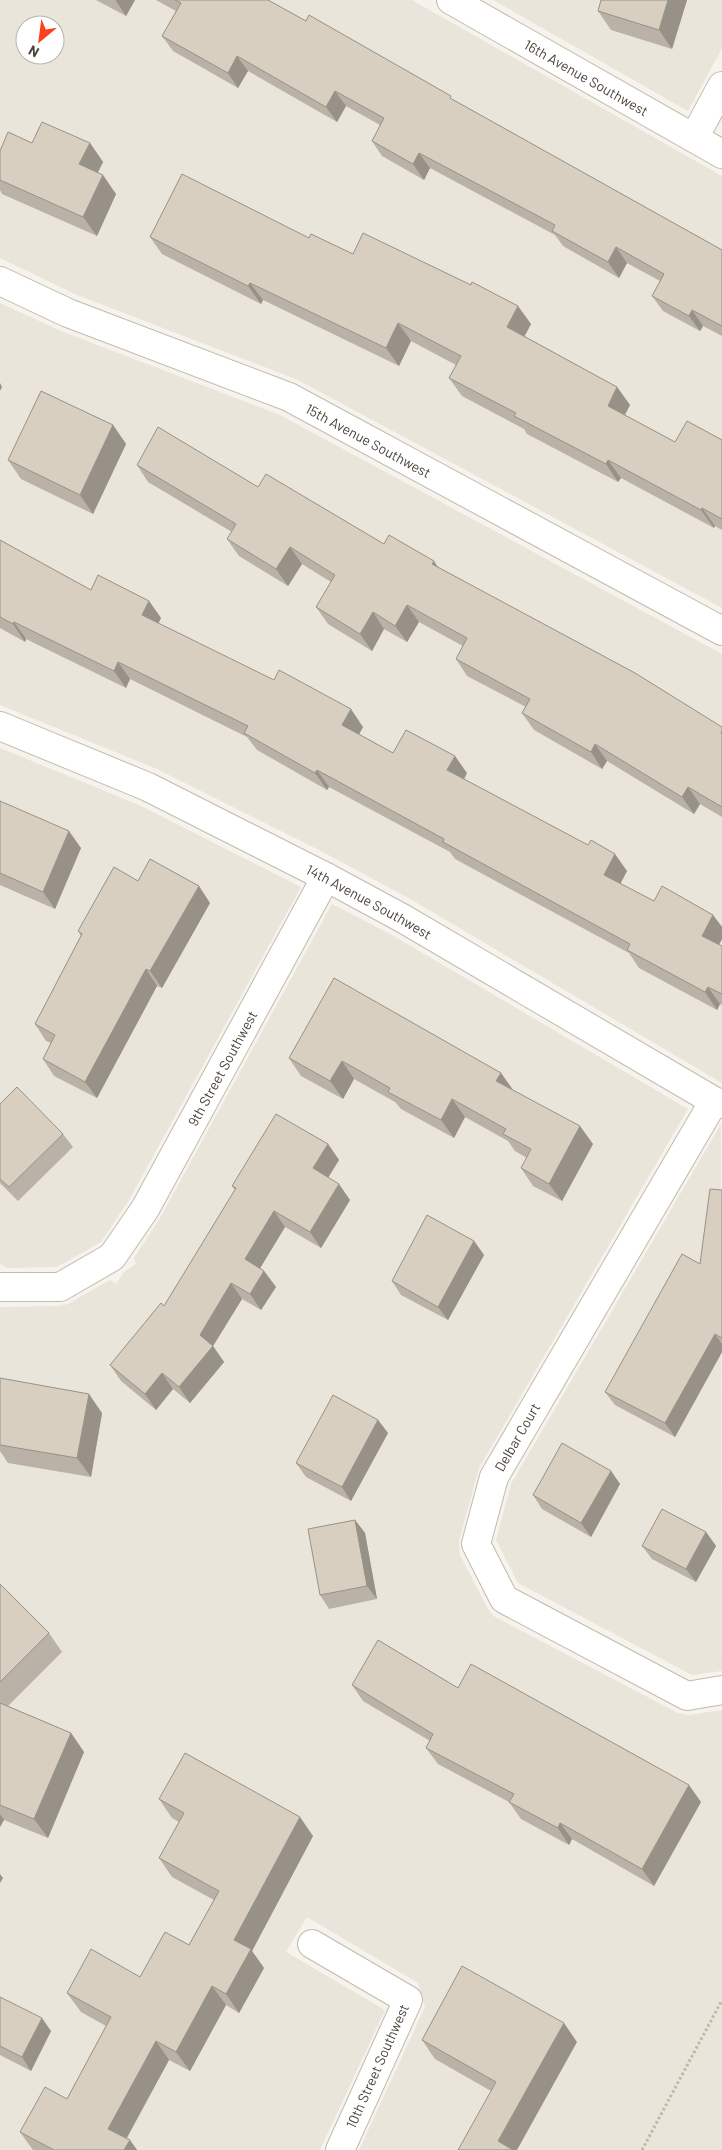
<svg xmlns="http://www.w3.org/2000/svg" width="722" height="2150" font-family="Barlow,sans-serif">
<rect width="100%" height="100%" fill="#f6f3ec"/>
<path fill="#eae5da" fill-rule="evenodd" d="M0,0h412l310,176v432l-424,-228 -221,-85 -77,-37zM25,25h30v30h-30z
M493,0h229v48l-34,63z
M0,303l61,28 219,84 442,239v429l-310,-183 -91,-49 -164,-82 -157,-64z
M0,748l139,57 162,82 -172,313 -28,42 -44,25 -50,1 -7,-4z
M332,904l60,31 296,174 -209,359 -20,73 1,14 28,54 7,8 183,96 10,2 34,-5v440h-363l66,-143 -7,-24 -111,-66 -21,35 99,58 -65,140h-320v-843l59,-1 9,-2 42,-24 6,4 8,-12 12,-8 -2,-6 26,-40z
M721,1124l1,547 -30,4 -174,-92 -22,-43 15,-56z"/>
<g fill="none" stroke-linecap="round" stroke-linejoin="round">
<defs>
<g id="minor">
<path d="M694,138l28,-52"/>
<path id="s1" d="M0,281l68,32 221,84 433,234"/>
<path id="s2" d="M0,726l148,61 178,90 76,41 312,183 8,3"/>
<path d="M714,1101l-220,376 -18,67 28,55 183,97 35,-6"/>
<path id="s3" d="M0,1287h60l52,-30 33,-48 181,-332"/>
<path d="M312,1944l96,56 -68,150"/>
</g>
<g id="tertiary">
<path id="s4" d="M451,0l271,154"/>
</g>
</defs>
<use href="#minor" stroke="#c2bbae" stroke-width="30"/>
<use href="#tertiary" stroke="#c2bbae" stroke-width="30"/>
<path stroke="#c4b79f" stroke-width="3" stroke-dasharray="2.5 2.5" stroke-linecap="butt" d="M642,2150l80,-150"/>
<use href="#minor" stroke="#fff" stroke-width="28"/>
<use href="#tertiary" stroke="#fff" stroke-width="28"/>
</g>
<path fill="#bab2a6" d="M96,0h39l-9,16z
M156,0h112l186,101 268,149v86l-19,-10 -3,5 -37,-20 -11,-15 8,-15 -33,-18 -8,15 -56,-32 -8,-11 -125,-67 -6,12 -42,-24 -10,-15 8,-16 -34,-19 -9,16 -89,-51 -10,17 -65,-37 -11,-15 14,-25z
M601,0h86l-15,49 -61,-19 -13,-19z
M32,143h58l13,19 -5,11 18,21 -19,42 -95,-42 -2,-4v-39z
M150,237l159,1 44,16 178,70 -7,12 93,51 13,18 -5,10 50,27 47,-2v90l-7,-4 -1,2 -93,-50 -3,4 -91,-48 -3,-5 -62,-33 -13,-18 7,-13 -45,-24 -12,25 -136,-66 -2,4 -99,-50z
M113,425l13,19 -33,70 -72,-35 -13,-19z
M137,465l121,22 126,57 54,23 284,160v90l-22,-13 -6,10 -87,-53 -5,8 -68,-39 -12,-17 4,-6 -59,-31 -11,-17 7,-13 -44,-24 -12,20 -23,-13 -12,22 -44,-27 -12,-17 15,-25 -29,-18 -14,22 -49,-30 -12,-17 5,-7 -84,-50z
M0,540l91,50 58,11 12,17 -3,5 205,104 -4,7 34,19 74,20 -3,6 163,92 -7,13 34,17 59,14 9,12v12l-3,6 3,1v59l-2,-1 -3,6 -78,-42 -10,-15 -174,-94 -5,-7 -121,-65 -2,3 -70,-40 -10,-13 -117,-58 -4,9 -100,-49 -1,3 -25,-14z
M0,801l81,47 -26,61 -55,-24z
M138,881l72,22 -48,85 -5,-2 -60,112 -43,-22 -11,-17 8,-16 -5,-2 -11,-17 46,-88 -3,-5z
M289,1058l212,15 12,17 80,54 -31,57 -29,-15 -12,-18 6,-10 -12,-7 -7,-10 -43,-24 -11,21 -53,-29 -6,-7 -41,-23 -11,20 -42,-23z
M0,1104l63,30 10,13 -55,54 -18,-18z
M328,1144l11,16 -11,18 22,22 -29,48 -36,-21 -25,41 4,3 12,16 -15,23 -19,-11 -29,47 11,16 -34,41 -17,-14 -17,21 -35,-29 -11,-16 54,-59 71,-116 -3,-4z
M722,1190v162l-47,85 -60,-32 -10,-13 95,-128z
M474,1241l10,14 -36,65 -47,-25 -9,-14z
M0,1378l102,35 -11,64 -83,-14 -8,-12z
M378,1420l10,13 -37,68 -45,-24 -10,-14z
M611,1471l9,13 -29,53 -49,-28 -9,-14z
M355,1520l10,13 12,66 -48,10 -9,-14z
M706,1532l10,14 -20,36 -44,-23 -10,-13z
M0,1584l49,49 13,19 -54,54 63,27 13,19 -36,86 -44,-18 -4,7z
M352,1685l106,3 243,114 -47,84 -82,-47 -3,6 -48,-26 -12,-17 -71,-38 -12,-16 4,-7 -67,-40z
M159,1799l154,37 -61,115 12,17 -25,45 -13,-8 -36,66 -21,-11 -42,78 10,12h-104l-13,-18 47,-33 39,-73 -25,-14 -14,-19 73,-16 49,-32 25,-45 -42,-23 -13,-19 20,-36 -7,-4z
M0,1997l51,34 -20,40 -31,-16z
M422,2040l155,2 -86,49 -56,-32z"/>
<path fill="#979187" d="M116,0h19l-9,16 -10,-15z
M668,0h19l-15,49 -13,-19z
M237,56l11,15 -10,17 -10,-15z
M335,91l11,15 -9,16 -11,-15z
M90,143l13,19 -11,21 -13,-19z
M419,153l11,15 -6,12 -11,-16z
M103,175l13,19 -19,42 -14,-19z
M616,247l11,16 -8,15 -11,-16z
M250,283l13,17 -2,4 -13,-18z
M518,306l13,18 -11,21 -13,-18z
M692,310l11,16 -3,5 -11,-15z
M398,323l13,18 -12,25 -13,-18z
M0,383l2,4 -2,4z
M617,387l13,18 -10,19 -12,-18z
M113,425l13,19 -33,70 -13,-19z
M608,460l13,18 -3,4 -12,-18z
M702,508l13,18 -1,2 -13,-18z
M290,547l12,17 -14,22 -12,-17z
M434,561l11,17 -13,-14z
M149,601l12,17 -7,14 -12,-17z
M407,605l12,17 -12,20 -12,-16z
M373,612l11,17 -12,22 -12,-17z
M14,622l12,17 -1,3 -12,-18z
M118,662l12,17 -4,9 -12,-17z
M351,709l12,18 -8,15 -13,-17z
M595,744l12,17 -5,8 -11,-17z
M455,756l12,17 -7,14 -13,-17z
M317,770l12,17 -2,3 -12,-17z
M688,787l12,17 -6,10 -12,-17z
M69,831l12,17 -26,61 -12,-17z
M615,854l12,17 -11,21 -12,-17z
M199,886l11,17 -48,85 -12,-17z
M713,915l9,12v12l-8,14 -12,-17z
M146,969l11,17 -60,112 -12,-16z
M708,987l12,17 -3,6 -12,-18z
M342,1061l12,18 -11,20 -13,-18z
M501,1073l12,17 -17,-9z
M452,1099l13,18 -11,21 -13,-18z
M580,1126l13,18 -31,57 -13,-17z
M328,1144l11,16 -15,24 -11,-16z
M339,1184l11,16 -29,48 -11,-16z
M274,1211l11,16 -29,48 -11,-16z
M474,1241l10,14 -36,65 -10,-13z
M264,1271l12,16 -15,23 -11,-16z
M231,1283l11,16 -29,47 11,16 -34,41 -11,-16 21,-52z
M715,1334l7,10v8l-47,85 -10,-14z
M162,1373l11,16 -17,21 -11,-16z
M89,1394l13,19 -11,64 -14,-19z
M378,1420l10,13 -37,68 -9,-14z
M611,1471l9,13 -29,53 -10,-14z
M355,1520l10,13 12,66 -10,-13z
M706,1532l10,14 -20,36 -10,-13z
M71,1733l13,19 -36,86 -14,-19z
M689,1785l12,17 -47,84 -12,-17z
M0,1814l4,6 -4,7z
M300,1817l13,19 -61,115 12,17 -25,45 -13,-19 8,-54z
M560,1823l12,16 -3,6 -11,-17z
M0,1874l3,4 -3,5z
M212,1986l14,19 -36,66 -14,-19z
M42,2018l9,13 -20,40 -9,-14z
M564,2023l13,19 -60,108h-13l-6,-9z
M156,2041l13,19 -48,88 -13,-19z
M130,2140l7,10h-13z"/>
<path fill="#d8cfc1" stroke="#979187" d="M175,0h93l38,21 3,-6 142,81 -1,2 272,152v76l-30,-16 -3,6 -37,-20 12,-22 -48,-27 -8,15 -56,-31 3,-6 -136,-72 -6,11 -41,-23 12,-23 -49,-27 -9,16 -89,-51 -9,17 -66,-37 19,-33z
M601,0h67l-9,30 -61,-19z
M42,122l48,21 -11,21 24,11 -20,42 -83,-37v-29l8,-19 24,11z
M182,174l127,64 2,-4 42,20 10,-21 108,52 1,-3 46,24 -11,21 110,60 -9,19 67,36 12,-21 35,19v79l-20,-11 -1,2 -93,-50 -2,4 -92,-48 2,-3 -67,-35 12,-22 -63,-33 -12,25 -136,-65 -2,3 -98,-49z
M41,391l72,34 -33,70 -72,-35z
M158,427l100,60 8,-13 118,70 5,-9 45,26 -2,3 203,109 87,54v4l-1,2 1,1v73l-34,-20 -6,10 -87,-53 -4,8 -69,-39 8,-14 -74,-40 11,-21 -60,-33 -12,21 -22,-14 -13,22 -44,-27 19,-32 -45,-28 -14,22 -49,-30 9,-15 -99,-59z
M0,540l91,50 7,-15 51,26 -7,14 132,65 5,-10 72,39 -9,16 51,28 13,-23 49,26 -8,14 141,75 3,-5 24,14 -11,21 50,26 8,-15 51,29 -11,21 20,10v48l-14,-7 -3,5 -78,-42 3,-6 -187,-102 1,-3 -127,-69 -2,3 -71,-40 4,-7 -130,-64 -4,9 -100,-49 -1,2 -13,-7z
M0,801l69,30 -26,61 -43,-19z
M150,859l49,27 -49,85 -4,-2 -61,113 -42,-23 12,-24 -20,-11 47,-90 -4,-3 36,-64 24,14z
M334,978l167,95 -5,8 84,45 -31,58 -28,-16 10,-19 -28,-15 3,-5 -54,-30 -11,21 -53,-28 2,-4 -48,-27 -12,20 -41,-23z
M17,1087l46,47 -54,53 -9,-8v-75z
M276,1114l52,30 -15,24 26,16 -29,48 -36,-21 -29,48 19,12 -14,23 -19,-11 -31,52 13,11 -34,41 -17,-14 -17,21 -35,-29 51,-62 3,3 72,-118 -4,-2z
M710,1189l12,1v148l-7,-4 -50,89 -60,-31 77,-138 18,10z
M427,1215l47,26 -36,66 -46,-26z
M0,1378l89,16 -12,64 -77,-13z
M333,1395l45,25 -36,67 -46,-24z
M562,1443l49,28 -30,52 -48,-28z
M662,1509l44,23 -20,37 -44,-23z
M355,1520l12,66 -47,9 -12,-66z
M0,1584l49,49 -49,49z
M378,1640l80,48 13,-24 218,121 -47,84 -82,-46 -2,5 -49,-26 5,-8 -88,-46 7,-14 -81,-49z
M0,1703l71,30 -37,86 -34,-14z
M185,1753l115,64 -66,123 17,9 -25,45 -14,-8 -36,66 -20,-11 -48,88 22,11 -6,10h-70l-34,-18 25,-45 22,12 44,-82 -44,-24 24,-44 49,28 25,-45 24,13 30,-54 -60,-33 25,-45 -25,-14z
M462,1966l102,57 -66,118 15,9h-55l38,-68 -74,-42z
M0,1997l42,21 -20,39 -22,-11z"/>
<g text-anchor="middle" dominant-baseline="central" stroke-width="4.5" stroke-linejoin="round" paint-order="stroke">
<g font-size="14" fill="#4b4439" stroke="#fff">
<text stroke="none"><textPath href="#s4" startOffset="156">16th Avenue Southwest</textPath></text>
<text stroke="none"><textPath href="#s1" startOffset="402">15th Avenue Southwest</textPath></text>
<text stroke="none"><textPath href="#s2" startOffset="409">14th Avenue Southwest</textPath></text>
<text stroke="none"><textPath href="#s3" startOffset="339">9th Street Southwest</textPath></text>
<text transform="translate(517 1437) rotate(-60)">Delbar Court</text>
<text transform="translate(377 2066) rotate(-66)">10th Street Southwest</text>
</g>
</g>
<g transform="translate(40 40) rotate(209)"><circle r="24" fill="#ffffff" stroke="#b7b4b0"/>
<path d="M0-4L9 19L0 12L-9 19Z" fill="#fc3f1d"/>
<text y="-8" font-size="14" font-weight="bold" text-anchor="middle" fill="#4b4439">N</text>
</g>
</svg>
